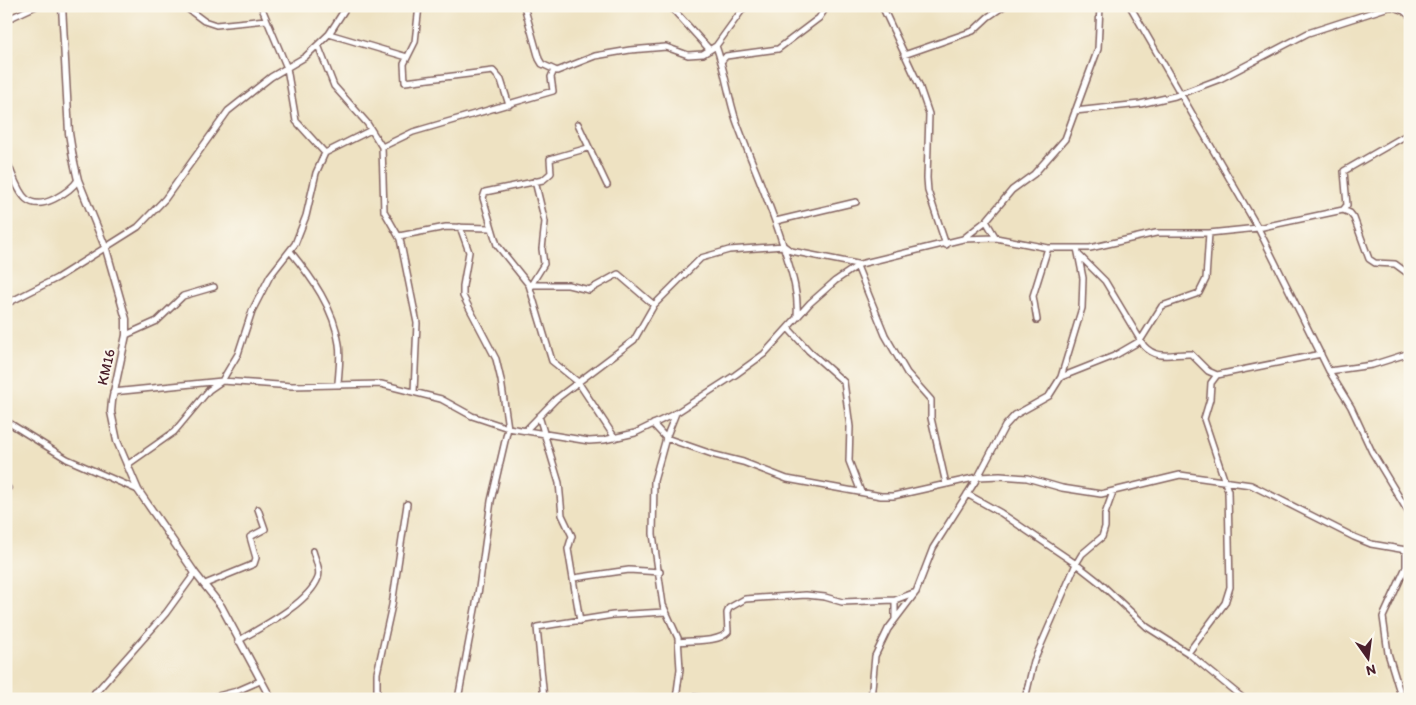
<svg xmlns="http://www.w3.org/2000/svg" width="1416" height="705" font-family="Itim,sans-serif">
<rect width="100%" height="100%" fill="#fbf7ec"/>
<filter id="ink" filterUnits="userSpaceOnUse"><feTurbulence type="fractalNoise" baseFrequency=".02" numOctaves="2"/><feDisplacementMap in="SourceGraphic" scale="10" xChannelSelector="R" yChannelSelector="G"/><feConvolveMatrix kernelMatrix="1 2 1 2 8 2 1 2 1" color-interpolation-filters="sRGB"/></filter>
<filter id="wash" filterUnits="userSpaceOnUse"><feTurbulence type="fractalNoise" baseFrequency=".0096" numOctaves="4" result="noise"/><feDisplacementMap in="SourceGraphic" scale="20" xChannelSelector="R" yChannelSelector="G"/><feGaussianBlur stdDeviation="1.12" result="paint"/><feColorMatrix in="noise" values="0 0 0 0 0 0 0 0 0 0 0 0 0 0 0 0 0 1.4 0 .05"/><feComposite in="paint" operator="in"/></filter>
<g filter="url(#wash)">
<rect width="100%" height="100%" fill="#eee2c2"/>
</g>
<g filter="url(#ink)">
<g fill="none" stroke-linecap="round" stroke-linejoin="round">
<defs>
<path id="minor" d="M184,6l20,15 12,4 50,-5
M261,6l26,62 9,53 29,32
M419,6l-4,36 -11,22 1,18 88,-11 8,9 8,25
M524,6l15,53 3,5 15,7 38,-15 35,-6 36,-3 22,8 15,-1 13,-8 29,-40
M670,6l40,44
M882,6l37,79 10,29 -2,64 1,13 18,54
M1130,6l128,222 71,143 22,36 21,45 38,63
M1391,6l13,5 6,5
M6,20l30,-14
M329,34l78,23
M318,45l16,41 33,37 15,24 2,64 16,28 17,84 -3,69
M716,46c9,24 12,50 20,74 15,42 34,82 47,125 7,23 16,46 14,71
M904,55l69,-24 15,-14 16,-11
M721,62l5,-6 52,-7 41,-31 8,-12
M1075,111l65,-7 35,-8 45,-17 88,-46 84,-27
M578,124l29,61
M382,147l31,-15 140,-41 -2,-14 3,-7
M588,148l-38,11 1,14 -8,7 -58,12 -2,6 14,47 32,40 23,76 26,21 37,56
M6,160c12,24 15,55 48,39 10,-5 18,-10 24,-19
M1343,210l4,-5 -3,-34 66,-38
M776,221l80,-19
M986,221l10,17
M399,236l47,-9 44,1
M963,239l23,-18 26,-31 22,-16 31,-35 33,-90 2,-43
M290,251c22,27 44,57 49,93 2,13 0,26 -1,39
M1080,256l25,25 39,65c14,15 29,7 47,8l17,17 9,4 104,-21
M857,266l28,69 22,38 24,27v18l15,66
M529,285h39l21,5 29,-16 36,31
M531,285l13,-21 -2,-15 3,-27 -10,-41
M6,304l51,-26 81,-51 27,-28 63,-88 43,-34 34,-20 24,-23 18,-28
M1037,320l-4,-24 15,-48
M788,328l21,23 35,31 6,45 -1,34 12,31
M126,335l31,-14 26,-25 31,-9
M1329,371l43,-6 38,-12
M1061,377l53,-21 26,-15 22,-35 37,-13 7,-14 3,-46
M113,392l109,-11 70,5 89,-2 60,15 31,17 36,12 81,13 15,-1 31,-7 41,-20 59,-38 29,-21 46,-51 25,-22 25,-17 103,-25 33,-1 52,10h42l66,-15h53l49,-5 85,-18 7,3 4,5 15,41 6,4 20,1 15,11
M539,416l20,67 3,32 10,21 -4,13 12,72
M6,421l61,38 71,31
M653,424l13,14 49,17 28,7 44,17 94,17h12l85,-19 22,-1 27,2 35,10 39,6 79,-19 71,10 103,52 17,7 35,6
M525,431l31,-32 78,-59 20,-35 47,-47 28,-8 55,-4 7,5 66,13
M127,465l47,-33 35,-42 13,-9 4,-7 12,-20 14,-43 18,-35 25,-32 11,-28 10,-43 9,-20 46,-23
M6,486l2,2
M967,494l34,19 75,51 23,18 48,45 41,26 56,46
M574,578l55,-8 31,2
M205,584l49,-20 2,-6 -6,-21 15,-8 -7,-20
M895,600v19
M238,641c23,-14 70,-37 80,-63 3,-8 -3,-19 -5,-27
M678,642c14,-2 40,1 50,-10l-1,-19 2,-5 16,-9 61,-4 19,2 17,5 53,-2 21,-8
M1188,653l37,-50 5,-16 -2,-96 -24,-72 6,-20 1,-16 6,-8
M95,692l5,7
M90,699l76,-86 29,-40
M206,699l31,-8 23,-10
M377,699v-26l15,-68 15,-101
M458,699l21,-111 12,-87 17,-73 -7,-48 -5,-21 -33,-63v-10l6,-34 -9,-25
M544,699l-7,-72 76,-12 52,-3
M676,699l4,-30 -2,-31 -15,-33 -10,-71 1,-53 12,-43 10,-25
M684,699l9,-2 16,2
M871,699l4,-43 13,-27 28,-37 17,-44 45,-71 27,-51 10,-11 34,-19 12,-19 21,-69 1,-30 -6,-30
M1025,699l9,-38 42,-97 6,-10 20,-17 3,-10v-13l8,-22
M1402,699l-14,-46 -5,-36 23,-50v-17l4,-4
M1405,699l5,-3"/>
<path id="tertiary" d="M62,6l7,127 4,25 5,22 28,69 20,70v16l-14,66 -1,11 6,29 21,49 57,83 26,33 50,93"/>
</defs>
<use href="#minor" stroke="#836360" stroke-width="8"/>
<use href="#tertiary" stroke="#836360" stroke-width="9"/>
<use href="#minor" stroke="#fff" stroke-width="5"/>
<use href="#tertiary" stroke="#fff" stroke-width="6"/>
</g>
</g>
<g text-anchor="middle" dominant-baseline="central" stroke-width="4" stroke-linejoin="round" paint-order="stroke">
<g font-size="15" fill="#4a1f2b" stroke="#fbf7ec">
<text transform="translate(106 367) rotate(-77)">KM16</text>
</g>
</g>
<rect width="1416" height="705" fill="none" stroke="#fbf7ec" stroke-width="25"/>
<g transform="translate(1368 658) rotate(166)" stroke="#fbf7ec" stroke-width="4" paint-order="stroke">
<path d="M0-4L9 19L0 12L-9 19Z" fill="#4a1f2b"/>
<text y="-8" font-size="14" font-weight="bold" text-anchor="middle" fill="#4a1f2b">N</text>
</g>
</svg>
